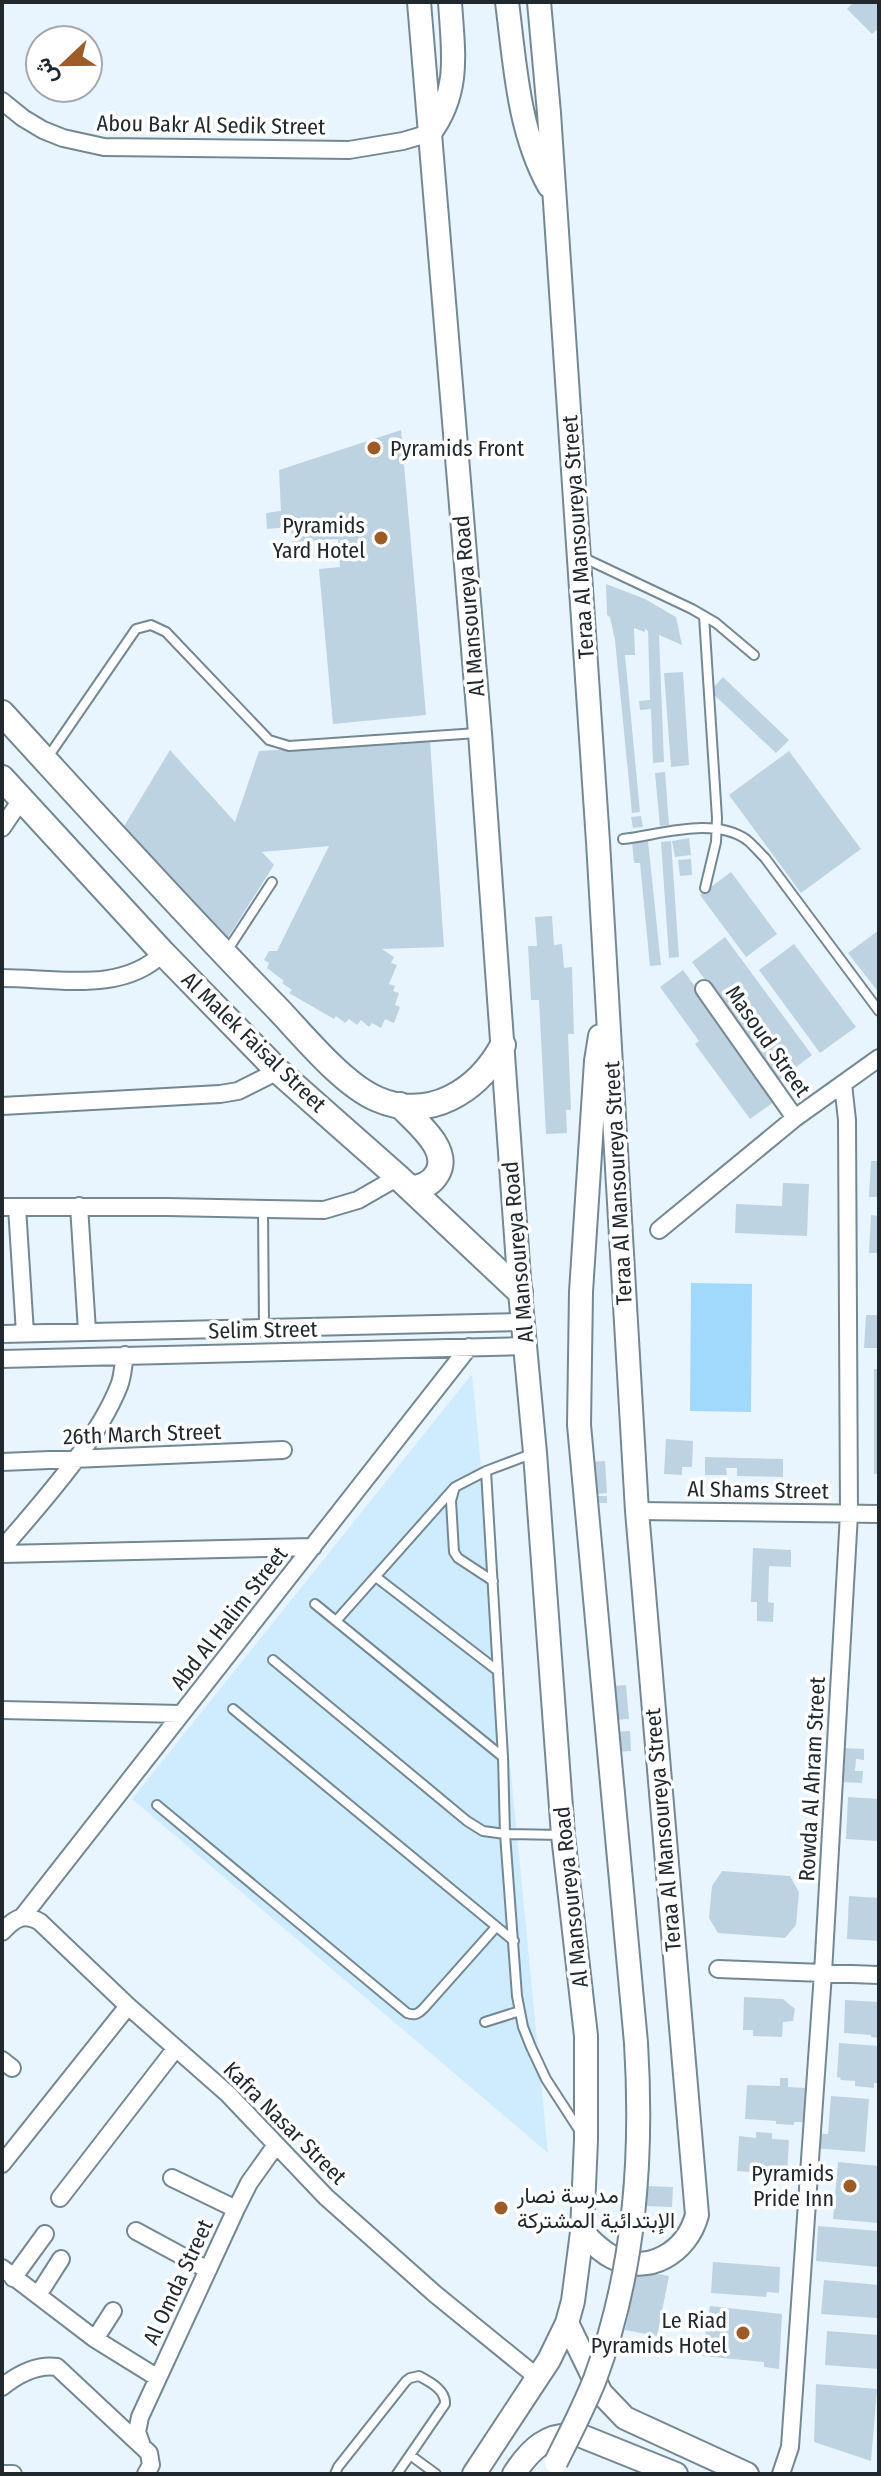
<svg xmlns="http://www.w3.org/2000/svg" width="881" height="2476" font-family="'Fira Sans Condensed',Vazirmatn,sans-serif">
<rect width="100%" height="100%" fill="#e9f5fe"/>
<path fill="#cfebfe" d="M472,1374l76,779 -416,-354z"/>
<path fill="#a0d9fc" d="M691,1283l61,1 -1,128 -61,-1z"/>
<path fill="#bed3e1" d="M854,2h25v26l-7,6 -25,-25z
M401,430l25,285 -93,9 -14,-155 21,-2 -2,-28 -46,3 -1,-15 -24,2 -1,-16 15,-2 -2,-41z
M606,584l39,15 31,18 6,28 -23,-10 5,127 -11,1 -2,-54 -11,1 -1,-9 11,-1 -2,-69 -3,-2v3l-11,-4 1,27h-10l15,157 -8,1 -17,-173 -5,-23 -3,-2z
M683,672l6,93 -18,2 -7,-94z
M723,677l66,63 -13,13 -66,-62z
M430,741l14,206 -62,2 12,8 -3,6 6,2 -8,19 6,2 -2,5 6,2 -4,12 5,2 -6,16 -9,-4 -4,9 -9,-5 -3,4 -8,-7 -4,5 -8,-6 -4,4 -9,-7 -2,3 -45,-26 3,-3 -10,-7 2,-2 -17,-13 2,-5 -5,-3 5,-9h8l52,-105 -67,6 12,13 -49,77 -102,-114 47,-78 65,72 24,-71z
M789,751l72,98 -60,44 -72,-98z
M665,772l4,53 -9,1 -5,-53z
M641,816l2,11 -10,1 -2,-11z
M689,838l2,17 -16,2 -3,-16z
M648,841l13,124 -11,1 -10,-103h-6l-2,-21z
M671,841l8,116 -10,1 -8,-116z
M691,859l1,16 -12,1 -2,-16z
M731,872l46,62 -31,23 -46,-62z
M552,916l2,29 8,-1 2,24 8,-1 2,67h-6l3,76h-5l1,23 -21,1 -7,-134h-8l-3,-54h9l-2,-29z
M879,930v63l-31,-40z
M725,937l87,118 -33,25 -87,-118z
M794,944l62,83 -36,26 -61,-83z
M683,970l95,129 -28,20 -55,-75 4,-3 -39,-54z
M871,1161h8v36h-10z
M783,1183l26,1 -2,52 -72,-3 1,-29 46,2z
M871,1215l8,1v37h-10z
M866,1315h13v33h-15z
M874,1369h5v105h-5z
M666,1439l27,2 -1,26h-10v8l-18,-1z
M705,1457l78,2v18l-46,-1v-8h-11l1,7h-22z
M605,1461l2,32 -11,1 -1,-21 -4,1 -1,-12z
M596,1496h11v7h-10z
M753,1548l38,2v17l-22,-1 -1,36 6,1 -1,19 -16,-1v-19h-6z
M626,1685l3,34 -15,1 -3,-34z
M630,1731l1,20 -16,1 -1,-20z
M843,1748l21,1v11l-8,-1 -1,12h8l-1,12 -21,-1z
M848,1797l31,2v42l-33,-2z
M722,1871l68,5 9,16 -3,33 -11,13 -67,-5 -9,-15 3,-32z
M849,1896l30,2v43l-32,-2z
M744,1997l39,2 12,10 -2,12 -10,1 -1,15 -29,-1v-6h-10z
M845,2000l34,2v36l-8,-1v-2l-27,-2z
M839,2043l40,3v37h-5v5l-19,-2v-5l-15,-1 1,-2 -4,-1z
M780,2078h8v9l18,1 -2,34h-10v3l-18,-1v-3l-31,-2 2,-34 33,1z
M831,2096l38,3 -4,53 -53,-4 1,-15 15,1z
M756,2132l16,1v6l17,1 -2,35 -50,-4 2,-35 17,2z
M838,2162l41,4v57l-46,-4z
M622,2185l51,2 -1,20 -50,-2z
M818,2226l61,5v36l-63,-6z
M713,2262l67,5 -1,26 -12,-1 -1,5 -55,-4z
M637,2270l32,6 -12,60 -32,-6z
M824,2280l55,5 -2,33 -56,-4z
M710,2306l72,8 -3,55 -15,-2v-5l-62,-6z
M827,2331l52,4v34l-54,-4z
M816,2384l61,5 -6,72 -57,-19z"/>
<g fill="none" stroke-linecap="round" stroke-linejoin="round">
<defs>
<path id="service" d="M582,557l110,52 24,14 38,32
M704,616l13,202 -1,24 -11,46
M48,757l88,-128 15,-4 15,7 103,108 20,6 188,-13
M623,839c37,-4 90,-23 124,1 6,5 12,12 18,18l114,153
M227,951l45,-69
M263,1209l1,118
M534,1453l-48,18 17,286 2,77 12,162 6,31 8,20 15,32 35,54
M454,1490l-3,11 3,51 4,6 35,23
M376,1577l122,94
M315,1604l188,153
M336,1621l119,-134 31,-16
M273,1660l194,161 16,10 22,3 58,1
M233,1709l281,232
M157,1805l250,208c8,3 11,1 17,-5l72,-81
M485,2022l35,-11
M410,2455l26,19
M335,2474l3,-7 68,-86 4,-3 9,-2c11,6 27,14 26,28l-48,70"/>
<path id="minor" d="M2,101l21,17 20,12 20,8 41,9 245,3 54,-9 27,-8
M2,828l19,-28
M2,978c54,0 120,16 161,-25
M704,989l91,129
M2,1106l218,-12 18,-3 40,-20
M79,1206l8,125
M2,1207h165l157,3 34,-10 40,-23
M17,1207l8,126
M659,1230l136,-112 84,-60
M2,1334l522,-12
M2,1359l524,-13
M2,1462l281,-12
M637,1511l242,3
M2,1549c39,-46 95,-107 117,-163 4,-10 4,-21 6,-31
M2,1554l311,-7
M2,1710l179,4
M23,1916l446,-569
M2,1932c12,-13 21,-20 38,-10l88,84 100,88 98,103 109,97 102,83
M718,1969l161,6
M2,2060l10,8
M2,2164l126,-158
M172,2178l64,31
M60,2198l116,-150
M136,2231l72,39
M2,2268l93,71 63,39
M13,2278l32,-44
M38,2295l23,-36
M95,2339l18,-28
M2,2387c15,-12 35,-23 55,-20l92,86 2,12 -5,9
M141,2443l-4,-11 3,-15 96,-208 13,-26 27,-38
M4,2474h9
M781,2474l9,-27 33,-474 26,-459 -2,-394 -4,-36"/>
<path id="secondary" d="M419,2l61,731 40,559 15,161 28,382 23,201v104l-4,92 -9,69 -6,22 -18,37 -75,114
M507,2c8,62 11,128 42,184
M539,2l10,111 49,729 39,669 60,704c-10,37 -48,61 -85,42 -12,-6 -21,-16 -30,-25
M430,133c31,-42 23,-82 20,-131
M600,1036l-4,25 -15,231 -2,133 57,618
M567,2323l34,70 24,25 122,56
M514,2474c17,-26 33,-41 65,-39l97,39"/>
<path id="primary" d="M2,713c90,98 179,197 273,293 27,28 67,78 102,93 53,23 101,-8 126,-54
M2,778l161,175 115,118 120,106 122,115
M400,1105c15,17 52,44 37,69 -6,10 -16,14 -27,14"/>
</defs>
<use href="#service" stroke="#748894" stroke-width="12"/>
<use href="#minor" stroke="#748894" stroke-width="20"/>
<use href="#secondary" stroke="#748894" stroke-width="26"/>
<use href="#primary" stroke="#748894" stroke-width="28"/>
<use href="#service" stroke="#fff" stroke-width="8"/>
<use href="#minor" stroke="#fff" stroke-width="16"/>
<use href="#secondary" stroke="#fff" stroke-width="22"/>
<use href="#primary" stroke="#fff" stroke-width="24"/>
<defs>
<path id="secondary-bridge" d="M556,2462c14,-28 28,-55 39,-83 40,-108 48,-222 41,-336"/>
</defs>
<use href="#secondary-bridge" stroke="#748894" stroke-width="26" stroke-linecap="butt"/>
<use href="#secondary-bridge" stroke="#fff" stroke-width="22"/>
</g>
<g fill="#9d5c27" stroke="#fff" stroke-width="3">
<circle cx="374" cy="448" r="8"/>
<circle cx="381" cy="538" r="8"/>
<circle cx="850" cy="2186" r="8"/>
<circle cx="501" cy="2208" r="8"/>
<circle cx="743" cy="2333" r="8"/>
</g>
<g text-anchor="middle" dominant-baseline="central" stroke-width="7" stroke-linejoin="round" paint-order="stroke">
<g font-size="22" fill="#21292e" stroke="#fff">
<text transform="translate(211 125) rotate(1)">Abou Bakr Al Sedik Street</text>
<text transform="translate(578 537) rotate(-94)">Teraa Al Mansoureya Street</text>
<text transform="translate(469 606) rotate(-95)">Al Mansoureya Road</text>
<text transform="translate(768 1041) rotate(55)">Masoud Street</text>
<text transform="translate(254 1042) rotate(44)">Al Malek Faisal Street</text>
<text transform="translate(618 1183) rotate(-93)">Teraa Al Mansoureya Street</text>
<text transform="translate(518 1252) rotate(-95)">Al Mansoureya Road</text>
<text transform="translate(263 1330) rotate(-1)">Selim Street</text>
<text transform="translate(142 1434) rotate(-2)">26th March Street</text>
<text transform="translate(758 1490) rotate(1)">Al Shams Street</text>
<text transform="translate(229 1618) rotate(-52)">Abd Al Halim Street</text>
<text transform="translate(812 1779) rotate(-87)">Rowda Al Ahram Street</text>
<text transform="translate(663 1830) rotate(-95)">Teraa Al Mansoureya Street</text>
<text transform="translate(571 1897) rotate(-96)">Al Mansoureya Road</text>
<text transform="translate(285 2123) rotate(45)">Kafra Nasar Street</text>
<text transform="translate(178 2282) rotate(-65)">Al Omda Street</text>
</g>
<g font-size="22" fill="#21292e" stroke="#fff" text-anchor="end">
<text x="390" y="448" text-anchor="start">Pyramids Front</text>
<text x="365" y="525">Pyramids<tspan x="365" dy="25">Yard Hotel</tspan></text>
<text x="834" y="2173">Pyramids<tspan x="834" dy="25">Pride Inn</tspan></text>
<text x="517" y="2195" text-anchor="start">مدرسة نصار<tspan x="517" dy="25">الإبتدائية المشتركة</tspan></text>
<text x="727" y="2320">Le Riad<tspan x="727" dy="25">Pyramids Hotel</tspan></text>
</g>
</g>
<rect width="881" height="2476" fill="none" stroke="#21292e" stroke-width="8"/>
<g transform="translate(64 64) rotate(248)"><circle r="38" fill="#ffffff" stroke="#a6a9ab" stroke-width="2"/>
<path d="M0-6L14 30L0 20L-14 30Z" fill="#9d5c27"/>
<text y="-12" font-size="22" font-weight="bold" text-anchor="middle" fill="#21292e">ش</text>
</g>
</svg>
